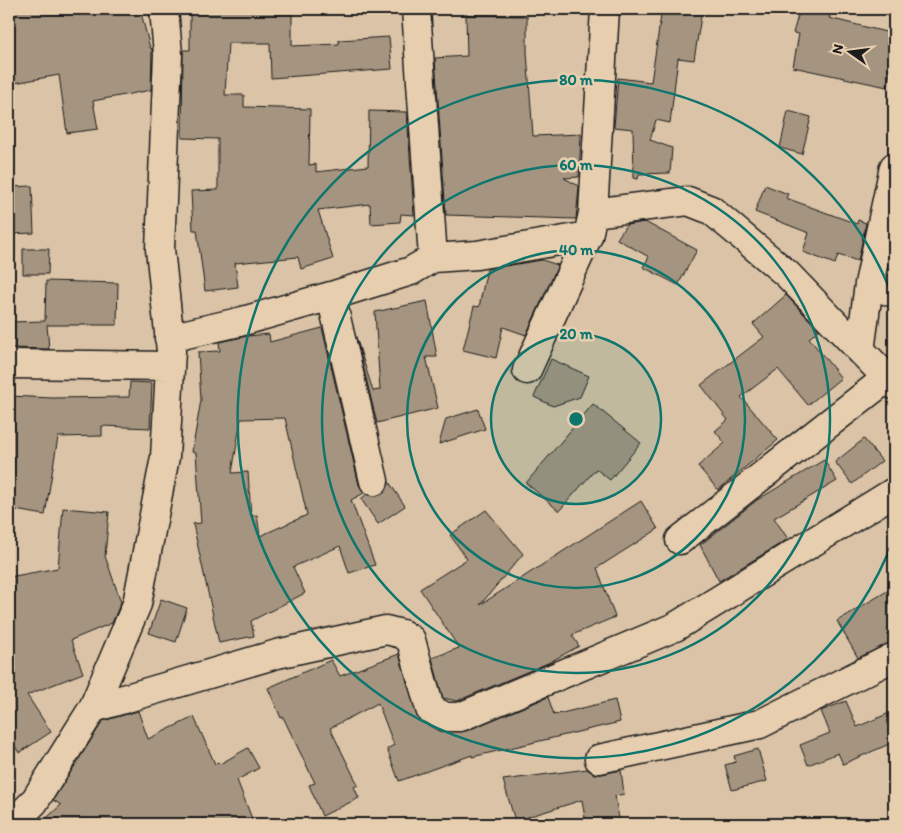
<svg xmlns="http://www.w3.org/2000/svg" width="903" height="833" font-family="Itim,sans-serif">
<rect width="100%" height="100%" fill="#dac3a6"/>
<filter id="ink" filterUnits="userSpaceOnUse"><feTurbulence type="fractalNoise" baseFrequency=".02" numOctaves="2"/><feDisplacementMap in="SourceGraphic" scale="10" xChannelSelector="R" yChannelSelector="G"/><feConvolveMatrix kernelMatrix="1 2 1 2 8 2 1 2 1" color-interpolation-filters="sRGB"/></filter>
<g filter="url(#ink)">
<path fill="#a59580" stroke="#1c1c1c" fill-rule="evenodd" d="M9,9h131l10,39 2,1 -1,41 -58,11 5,28 -31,4 -8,-58 -50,9z
M190,9h102v37l47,-2v-4l50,-3 3,32 -121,9 -1,-35h-42l-3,52h19v12l66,2 -1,56 7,-1v8l52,-6 1,-55 38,1 7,103 -13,-1 -1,8 -29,2 -1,-20 -52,6 15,49 -32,10 -3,-12 -63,6 3,24 -33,4 -8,-61h-4l-2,-39 27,-1v-51l-36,-1 1,-88h7z
M662,9l40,1 -8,50 -16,-2 -8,65 -14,-3 -6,20 22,8 -2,25 -31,1 -1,5 -4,-1 -1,-49 -19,-2 4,-49 33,4z
M800,9h15l16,4 -2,5 65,16v19l-7,34 -94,-20 6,-33 -6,-1z
M466,15l61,1v36l6,84 48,-2 -2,43 -15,1 15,8 -3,33 -130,-4 -11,-157 32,-2z
M788,111l23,6 -9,37 -22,-6z
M765,185l23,9 -2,4 71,26 1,-4 8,3 -8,38 -20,-6 -3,9 -32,-12 6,-19 -54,-21z
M32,186l2,47 -25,1v-47z
M645,222l52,28 -19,35 -35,-18 6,-10 -32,-18 9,-14z
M23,249h26l-1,25h-25z
M542,260l16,5 -32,70 -23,-8 -7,31 -33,-8 11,-44 5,1 8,-38z
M46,281l72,2 -1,42h-70l2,24 -38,-1 -1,-26 35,-1z
M786,295l33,35 -10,8 32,40 -33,27 -30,-36 -37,28 37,43 -60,50 -20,-24 27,-23 -10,-12 13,-11 -27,-35 63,-48 -11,-13z
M427,301l10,56h-11l12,51 -61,15 -21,-86 17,54 7,-1 -5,-78z
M322,328l37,157 5,8 -13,7 24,65 -26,8 -9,-27 -47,21 12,26 -54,28 3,15 -35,7 -26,-119 8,-1 -5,-70 -4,-1 9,-52 -3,-48 22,-1 -1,-9 29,-6 21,-2 1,8zM285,418l22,97 -47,21 -3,-21 -6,1 -3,-44 -16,1 9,-54z
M551,359l38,17 -9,21 -27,9 -19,-9z
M130,382l22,1 -2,45 -48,-2v10l-44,1 -13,78 -36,-6v-113l43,2 77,-1z
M593,404l48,39 -31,37 -14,-11 -37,42 -33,-28z
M478,409l7,20 -46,15 7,-25z
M864,439l18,22 -30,23 -17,-22z
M824,460l13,21 -63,37 14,21 -69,42 -19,-36 57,-45z
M389,482l16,24 -27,18 -17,-25 6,-5 10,2 7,-3z
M641,501l17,28 -61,39 18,49 -43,18 7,11 -31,17 -91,38 -14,-3 -11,-40 27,-10 -39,-59 47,-30 -17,-24 36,-25 37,44 -43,51z
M63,508l46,4 -4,44 16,46 -9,21 -41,17 12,33 -56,22 24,37 -32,21 -10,-17v-159l49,-9z
M894,587v54l-36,17 -21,-37z
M161,599l26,9 -11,34 -27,-9z
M399,654l19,65 21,12h27l82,-34 6,18 61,-15 5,22 -148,35v-2l-73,26 -12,-32 7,-4 -16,-42 -48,25 28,57 -4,2 5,11 -37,18 -13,-31 6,-2 -32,-66 -2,1 -13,-30 63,-28 9,16z
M846,701l11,26 37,-16v31l-51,22 -5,-11 -30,12 -8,-20 30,-12 -9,-22z
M138,711l10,28 46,-22 21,47 3,-2 2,2 28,-16 11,20 -22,12 17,44h-214l21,-19 -8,-5 50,-79z
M758,749l9,32 -35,9 -7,-25 11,-3 -2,-6z
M587,769l7,5h8l19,-4 3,24 -9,2 5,28h-34l-4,-24 -67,21 -12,-41z"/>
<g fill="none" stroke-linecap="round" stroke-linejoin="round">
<defs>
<path id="street" d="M416,9l17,249
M593,213l95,-12 23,9 76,64 107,111
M869,284l25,9
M331,296l43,185
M169,338l74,-17 88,-25 80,-25 22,-13 44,-3 111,-19
M860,351l9,-67 25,-117
M9,364l161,2
M527,370l61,-134 5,-23 12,-204
M680,540l207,-162
M93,708l184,-54 109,-24 16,4 9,6 19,69 16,8h14l215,-90 219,-135
M599,759l161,-35 134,-67
M12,824l22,-22 59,-94 44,-104 28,-147 6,-106 -11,-102 8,-195 -4,-45"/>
</defs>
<use href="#street" stroke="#1c1c1c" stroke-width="31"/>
<use href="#street" stroke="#e6ceaf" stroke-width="28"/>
</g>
</g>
<circle cx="576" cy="419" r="85" fill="#0f766e" fill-opacity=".12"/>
<g fill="none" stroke="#0f766e" stroke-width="2.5">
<circle cx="576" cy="419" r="85"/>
<circle cx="576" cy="419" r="169"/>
<circle cx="576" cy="419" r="254"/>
<path d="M894 538A339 339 0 1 1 894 300"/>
</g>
<circle cx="576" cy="419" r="8" fill="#0f766e" stroke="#e6ceaf" stroke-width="2.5"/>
<g font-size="15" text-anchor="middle" font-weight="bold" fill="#0f766e" stroke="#e6ceaf" stroke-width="5" stroke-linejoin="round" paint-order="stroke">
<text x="576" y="85">80 m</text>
<text x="576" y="170">60 m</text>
<text x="576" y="255">40 m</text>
<text x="576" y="339">20 m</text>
</g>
<rect width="903" height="833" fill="none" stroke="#e6ceaf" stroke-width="30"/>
<rect x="15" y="15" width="873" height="803" fill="none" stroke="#1c1c1c" stroke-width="2" filter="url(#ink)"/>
<g transform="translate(850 52) rotate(284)" stroke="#e6ceaf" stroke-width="4" paint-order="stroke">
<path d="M0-4L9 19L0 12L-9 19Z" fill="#1c1c1c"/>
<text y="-8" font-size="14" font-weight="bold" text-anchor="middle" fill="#1c1c1c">N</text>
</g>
</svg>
